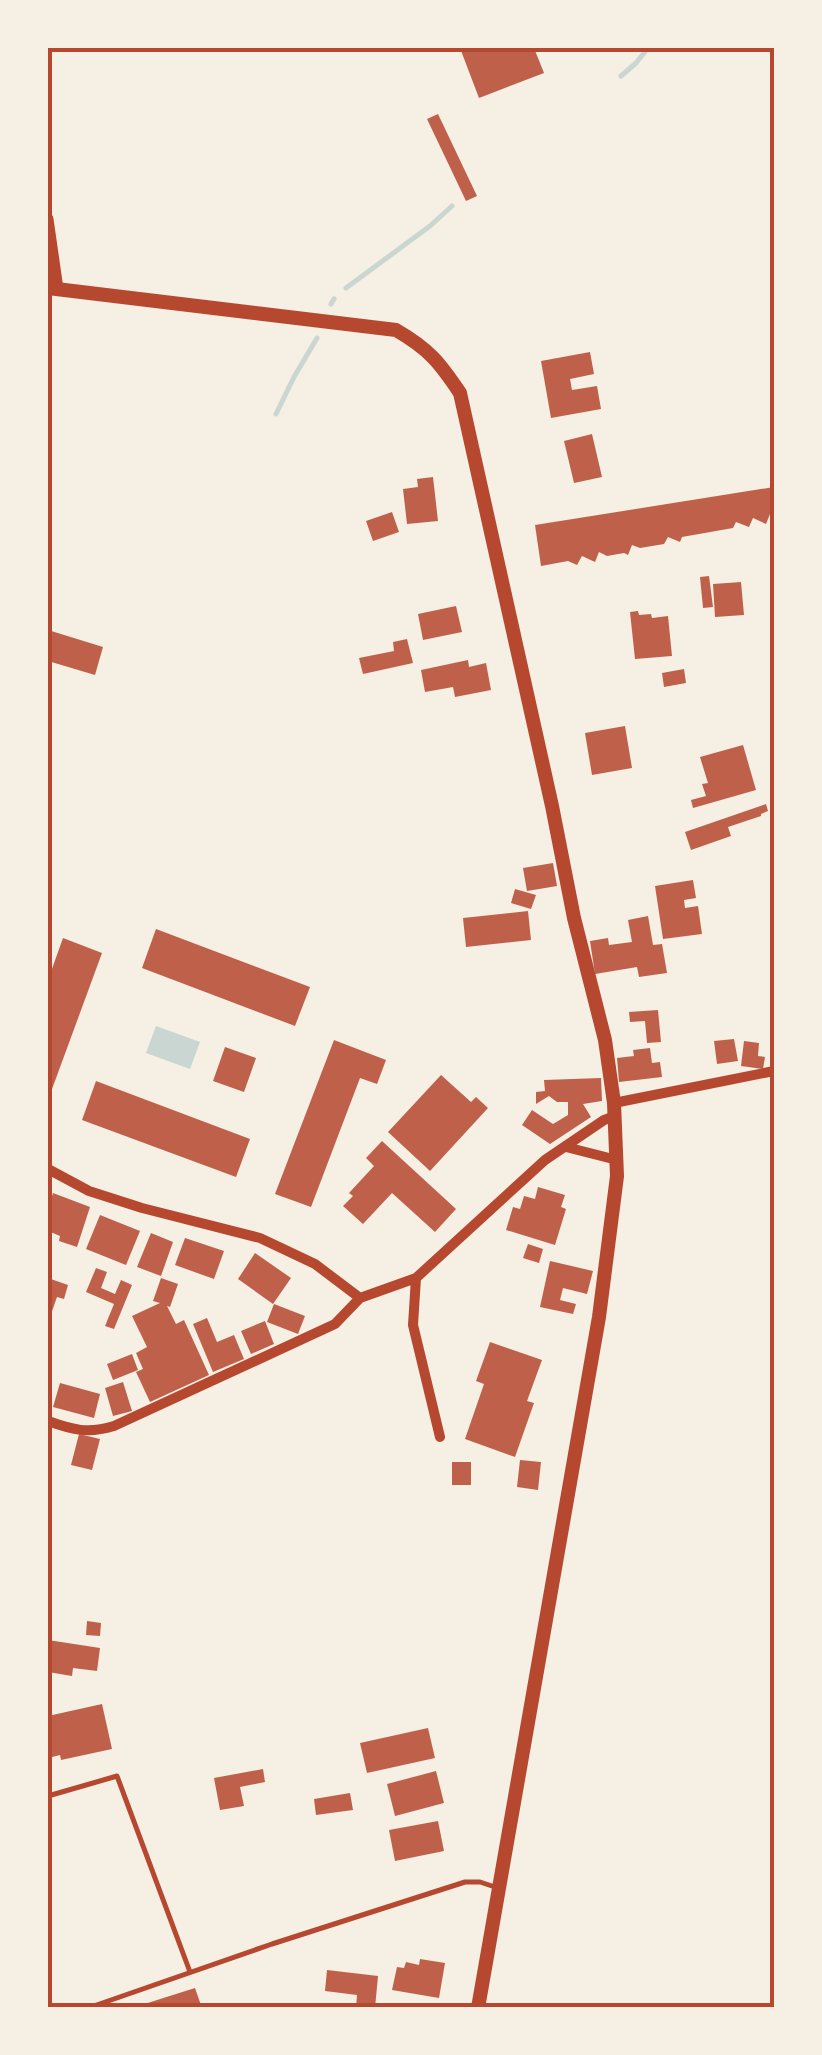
<svg xmlns="http://www.w3.org/2000/svg" width="822" height="2055" font-family="Roboto,sans-serif">
<rect width="100%" height="100%" fill="#f6efe4"/>
<path fill="#c9d6d2" d="M156,1026l44,16 -10,27 -44,-16z"/>
<g fill="none" stroke-linecap="round" stroke-linejoin="round">
<path stroke="#c9d6d2" stroke-width="5" d="M621,76l15,-13 12,-15
M346,288l84,-62 22,-20
M331,304l3,-5
M276,414l18,-37 23,-39"/>
</g>
<path fill="#bf614a" d="M460,48h74l10,25 -65,25z
M438,114l39,82 -11,5 -39,-82z
M590,352l4,22 -24,5 2,11 25,-4 4,23 -50,9 -10,-57z
M592,434l10,43 -28,6 -10,-42z
M433,477l5,44 -31,3 -4,-35 15,-2 -1,-8z
M774,487v29l-4,-2 -4,10 -13,-6 -4,9 -13,-5 -3,6 -51,9 -2,5 -12,-5 -4,7 -24,4 -8,-3 -4,10 -4,-2 -17,3 -8,-4 -4,10 -13,-6 -5,9 -9,-4 -27,5 -6,-41z
M392,512l7,20 -26,9 -7,-20z
M709,576l4,31 -10,1 -3,-31z
M741,582l3,33 -29,2 -2,-33z
M456,606l6,26 -39,8 -5,-26z
M638,611l1,4 12,-1 1,4 16,-2 4,40 -37,3 -5,-47z
M48,630l55,17 -8,28 -47,-14z
M407,639l6,24 -50,11 -4,-16 35,-7 -1,-9z
M468,660l1,7 17,-4 5,27 -36,7 -2,-10 -28,5 -4,-22z
M684,669l2,14 -22,4 -2,-14z
M625,726l7,42 -40,7 -7,-42z
M743,745l13,45 -63,18 -2,-8 15,-4 -4,-12 6,-1 -8,-26z
M766,804l2,7 -7,3v2l-33,11 3,9 -40,14 -6,-18z
M553,863l4,23 -30,5 -4,-23z
M693,880l3,18 -12,2 1,8 13,-2 4,28 -39,5 -8,-53z
M515,889l21,6 -5,14 -20,-6z
M528,911l3,29 -65,7 -3,-29z
M648,916l5,29 9,-1 5,29 -28,4 -2,-10 -42,7 -5,-33 18,-3 1,7 23,-3 -4,-22z
M156,929l154,58 -15,39 -153,-58z
M63,938l39,15 -54,147v-120z
M658,1010l3,32 -14,1 -2,-22 -15,1 -1,-10z
M734,1039l4,22 -21,3 -3,-23z
M334,1040l52,20 -9,24 -17,-6 -49,129 -36,-13z
M744,1041l15,2 -1,13 7,1 -2,12 -22,-3z
M225,1047l31,11 -12,34 -31,-11z
M650,1048l2,15 8,-1 2,15 -43,5 -2,-24 17,-2 -1,-6z
M441,1075l30,27 5,-5 12,11 -58,63 -42,-39z
M601,1078l1,23 -19,3 8,13 -41,27 -28,-19 10,-15 21,14 15,-9v-13h-11l-8,-6 -13,8v-12l9,-1 -1,-11z
M96,1081l154,58 -14,38 -154,-57z
M382,1141l74,68 -21,23 -43,-39 -29,31 -20,-18 10,-10 -4,-3 25,-27 -8,-8z
M538,1187l27,8 -4,12 5,2 -11,36 -49,-15 7,-23 7,2 4,-13 11,3z
M53,1193l37,14 -13,40 -18,-6 1,-5 -12,-5v-22z
M100,1215l40,16 -14,34 -40,-16z
M151,1233l22,9 -12,34 -24,-9z
M185,1238l39,13 -10,28 -39,-14z
M528,1244l15,5 -4,14 -16,-5z
M255,1253l36,25 -18,26 -35,-25z
M550,1261l43,10 -6,23 -24,-6 -3,12 16,4 -3,10 -33,-7z
M96,1268l11,4 -6,16 14,6 6,-14 11,5 -18,44 -9,-3 9,-22 -28,-12z
M48,1278l20,7 -4,14 -7,-2 -6,17 -3,-1z
M161,1278l17,6 -8,23 -3,-1 9,18 8,-4 25,55 -59,27 -14,-30 7,-3 -7,-16 11,-6 -15,-31 28,-13 -7,-2z
M274,1304l31,12 -7,18 -31,-12z
M207,1318l10,24 17,-7 10,24 -31,13 -20,-48z
M265,1321l9,23 -23,10 -10,-23z
M490,1342l52,18 -15,41 7,2 -19,54 -50,-18 19,-55 -8,-3z
M132,1354l6,16 -25,10 -6,-16z
M123,1382l9,29 -19,5 -8,-28z
M60,1383l40,11 -6,24 -41,-11z
M79,1434l21,5 -8,31 -21,-5z
M520,1460l21,2 -3,28 -21,-3z
M452,1462h19v23h-19z
M87,1621l14,2 -1,13 -14,-1z
M48,1640l52,8 -3,23 -24,-3 -1,8 -24,-4z
M102,1704l10,45 -51,11 -1,-5 -12,3v-42z
M428,1728l7,30 -68,15 -7,-30z
M263,1769l2,13 -25,5 4,19 -24,4 -6,-32z
M436,1771l8,32 -49,13 -8,-32z
M350,1793l3,17 -37,5 -2,-16z
M438,1821l6,30 -49,10 -6,-31z
M420,1959l25,4 -6,35 -47,-8 5,-23 7,1 2,-6 13,3z
M327,1970l51,6 -3,32h-19l1,-13 -32,-4z
M195,1988l7,20h-67v-1z"/>
<g fill="none" stroke-linecap="round" stroke-linejoin="round">
<path stroke="#b5482f" stroke-width="5" d="M48,1796l69,-20 73,196
M88,2008l184,-64 193,-62h15l18,6"/>
<path stroke="#b5482f" stroke-width="10" d="M614,1103l160,-32
M566,1147l51,13
M48,1169l41,22 53,17 118,30 55,26 45,34
M416,1278l-3,47 27,112
M48,1421c25,9 40,13 66,5l221,-102 25,-26 56,-20 129,-118 59,-40 11,-4"/>
<path stroke="#b5482f" stroke-width="11" d="M48,219l10,70"/>
<path stroke="#b5482f" stroke-width="14" d="M48,288l348,42c33,19 44,33 64,63l92,413 22,112 31,122 9,63 3,73 -18,141 -121,691"/>
</g>
<rect width="822" height="2055" fill="none" stroke="#f6efe4" stroke-width="100"/>
<rect x="50" y="50" width="722" height="1955" fill="none" stroke="#b5482f" stroke-width="4"/>
</svg>
